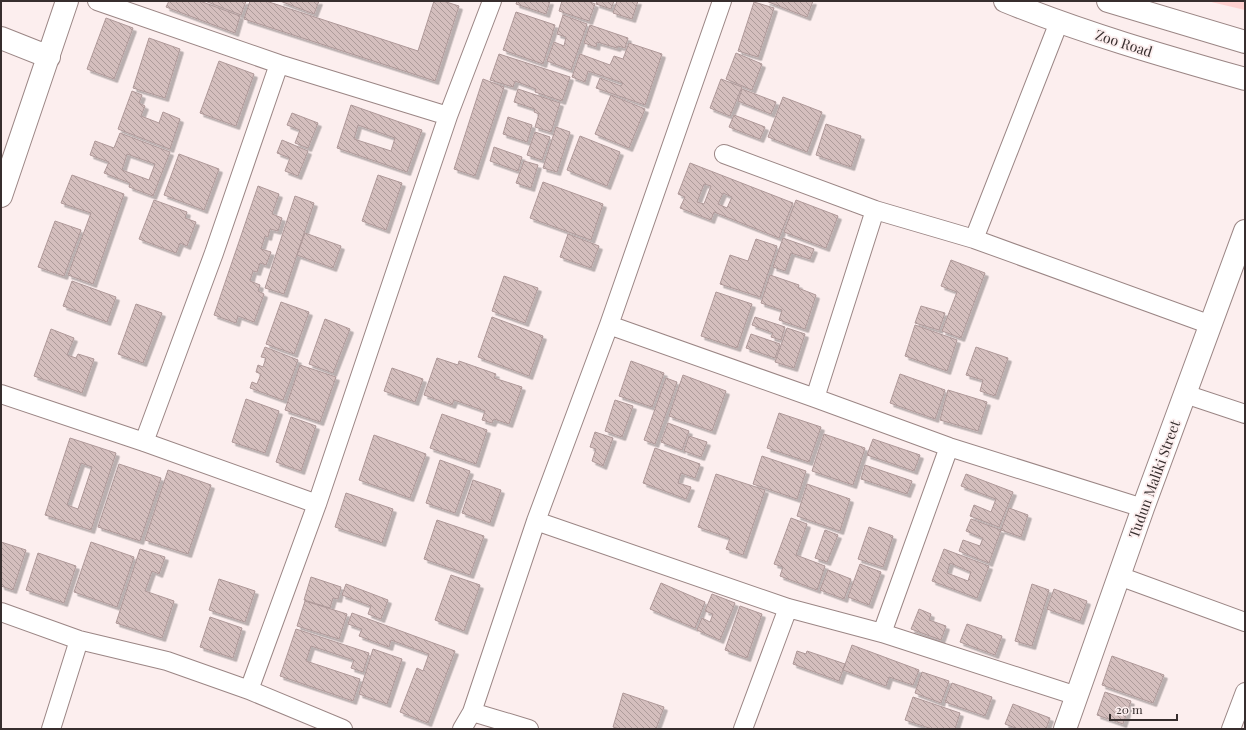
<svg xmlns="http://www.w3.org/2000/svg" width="1246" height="730" font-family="'Playfair Display',serif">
<defs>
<pattern id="building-back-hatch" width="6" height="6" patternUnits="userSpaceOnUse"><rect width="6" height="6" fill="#d4bebd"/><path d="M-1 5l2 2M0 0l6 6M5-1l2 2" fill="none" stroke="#ad9b9a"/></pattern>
<filter id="shadow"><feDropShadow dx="3.5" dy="3.5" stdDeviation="0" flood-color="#0004"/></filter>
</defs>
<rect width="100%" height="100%" fill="#fceeee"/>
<path fill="#ffd1d0" d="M1207,1h38v9z"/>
<path fill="url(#building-back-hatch)" stroke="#ae9898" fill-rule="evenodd" filter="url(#shadow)" d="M169,1h31l40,15 -5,17 -69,-26z
M205,1h41l-5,14z
M250,1h16l152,50 16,-50h9l16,5 -24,75 -191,-62z
M280,1h39l-5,13z
M517,1h33l-4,13 -30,-10z
M562,1h26l7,3 -6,17 -30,-10z
M597,1h17l-3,8 -15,-5z
M617,1h21l-6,18 -19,-6z
M766,1h47l-6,16z
M754,2l20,6 -16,49 -20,-6z
M516,12l39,13 -12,39 -40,-14z
M563,15l24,9 -16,46 -24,-9 7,-19 10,4 2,-9 -9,-3z
M106,18l27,10 -19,51 -27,-10z
M590,25l38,13 -3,10 -7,-2 -1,2 -20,-6 -1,5 -12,-4z
M149,38l31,11 -15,49 -32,-10z
M629,43l33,11 -17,51 -49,-17 4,-10 21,8 2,-3 -35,-12 -3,11 -13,-5 8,-23 30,11 4,-9 9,3z
M736,53l26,11 -10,26 -26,-11z
M499,54l71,23 -8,24 -27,-9 1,-3 -21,-8 -2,6 -23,-7z
M219,61l35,13 -18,52 -36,-13z
M483,79l21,8 -29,89 -21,-7z
M721,79l21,8 -12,29 -20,-8z
M518,89l42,14 -9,29 -16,-5 4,-13 -5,-2 1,-3 -21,-7z
M742,89l34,13 -5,12 -33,-13z
M132,91l10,4 -3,8 6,3 -4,10 18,7 4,-11 17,7 -10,30 -52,-20z
M611,95l34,14 -16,39 -34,-14z
M783,97l39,15 -15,40 -39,-15z
M351,105l71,25 -15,42 -70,-24zM358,125l37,13 -4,13 -37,-12z
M292,113l26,10 -10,25 -13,-5 5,-13 -13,-5z
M734,115l31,12 -5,12 -31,-12z
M508,117l24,8 -5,17 -24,-8z
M826,124l35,12 -10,31 -35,-12z
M556,127l14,5 -13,40 -14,-4z
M535,132l15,5 -8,23 -15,-5z
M120,133l50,19 -17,44 -24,-9 1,-4 -26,-10 5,-11 -19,-7 5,-14 19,7zM127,154l28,10 -6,16 -27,-10z
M580,136l40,16 -13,34 -40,-16z
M282,140l26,11 -10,25 -13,-5 5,-13 -13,-5z
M494,147l28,10 -4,14 -28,-10z
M179,154l40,15 -15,41 -40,-15z
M524,161l14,4 -7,23 -15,-5z
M690,163l103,40 -14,35 -65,-26 -3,8 -31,-12 5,-11 -7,-3zM704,184l7,2 -7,18 -7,-2zM723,193l9,4 -5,11 -9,-4z
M72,175l52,19 -31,90 -25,-9 23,-62 -30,-10z
M378,175l24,8 -16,47 -24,-9z
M543,182l60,22 -12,36 -61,-22z
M258,186l21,8 -7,20 10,4 -4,13 -8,-2 -2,8 -3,-1 -4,13 10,3 -5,13 -6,-2 -3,9 -4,-1 -3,10 10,4 -2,6 6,3 -10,28 -16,-6 -2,7 -22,-8z
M295,196l19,7 -30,91 -19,-6z
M154,200l33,12 -2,6 11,4 -9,24 -7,-3 -4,10 -37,-14z
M796,200l42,16 -12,32 -42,-16z
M55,221l26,9 -17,46 -26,-9z
M305,233l36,13 -8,22 -36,-13z
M568,234l31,12 -8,22 -31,-11z
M783,238l31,11 -4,10 -19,-6 -6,18 -12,-4z
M756,239l21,7 -17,51 -40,-13 10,-29 18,6z
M951,260l34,13 -24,65 -19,-7 15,-39 -16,-6z
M770,275l29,10 -1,3 18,7 -11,34 -26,-9 3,-10 -21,-7z
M504,276l34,12 -13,35 -33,-12z
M72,281l44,16 -9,25 -44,-16z
M716,292l36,12 -15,44 -36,-12z
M281,302l28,10 -15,42 -28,-10z
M136,304l26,9 -19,50 -25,-9z
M921,306l24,7 -6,17 -24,-7z
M492,317l51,19 -14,40 -51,-19z
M755,317l30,10 -4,13 -10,-3 2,-4 -21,-8z
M325,319l25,10 -17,44 -24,-9z
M915,325l42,15 -10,31 -42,-15z
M787,328l18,6 -11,34 -19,-6z
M51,329l23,9 -7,17 9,3 2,-4 16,5 -12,34 -48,-17z
M751,334l29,10 -5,14 -29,-10z
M265,347l33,13 -15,40 -33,-12 2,-6 5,2 4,-10 -5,-2 2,-7 5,2 3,-9 -5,-1z
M976,347l32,11 -13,38 -15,-5 3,-11 -17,-5z
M437,358l21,7 1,-4 37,13 -2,4 28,9 -13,37 -15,-5 -2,4 -10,-3 3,-9 -31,-11 -2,5 -28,-10z
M631,361l33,12 -12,34 -33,-11z
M300,365l36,12 -16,45 -35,-12z
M392,368l31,11 -8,23 -31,-11z
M900,374l45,16 -10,29 -45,-16z
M683,375l43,16 -14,40 -43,-15z
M666,378l11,4 -22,62 -11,-4z
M948,390l39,12 -9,29 -38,-11z
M246,399l33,12 -14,42 -33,-11z
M615,400l18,6 -11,31 -17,-6z
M779,413l42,14 -12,35 -42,-14z
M442,414l45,16 -11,34 -46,-16z
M291,417l25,9 -15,45 -25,-9z
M668,423l21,8 -7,19 -21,-8z
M595,432l18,6 -10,28 -11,-5 4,-12 -6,-2z
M824,434l41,14 -12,37 -41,-14z
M374,435l52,19 -16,44 -51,-18z
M689,436l18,6 -6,15 -17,-6z
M70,438l46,15 -25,77 -46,-15zM81,463l11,4 -14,42 -11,-4z
M873,439l47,16 -6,16 -47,-16z
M655,448l45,16 -5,14 -14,-5 -3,10 13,4 -5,12 -43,-16z
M762,456l44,15 -9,28 -44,-15z
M440,460l30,11 -15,42 -29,-10z
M119,464l42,14 -21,63 -42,-14z
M865,465l47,16 -5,13 -46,-15z
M168,470l43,15 -23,69 -43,-14z
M716,474l49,16 -22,65 -17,-6 4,-11 -32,-11z
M966,474l47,18 -14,35 -29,-11 4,-11 17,7 5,-13 -35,-13z
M473,480l28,10 -11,33 -28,-10z
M807,484l43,15 -10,32 -43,-15z
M346,493l47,16 -11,34 -47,-16z
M1009,508l19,7 -7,22 -20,-7z
M791,518l16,6 -11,31 29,11 -8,24 -37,-14 3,-9 -9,-3z
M971,519l30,11 -12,33 -30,-12 4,-11 17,6 3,-8 -17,-7z
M437,520l47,16 -14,39 -46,-16z
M869,527l24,9 -10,31 -25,-8z
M825,530l13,5 -11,27 -12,-4z
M1,542l25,8 -13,40 -12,-4z
M91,542l43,15 -17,50 -43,-15z
M140,549l25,8 -6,17 -7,-3 -7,20 29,10 -12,37 -46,-15z
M944,549l45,17 -12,32 -45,-17zM950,563l21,9 -3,9 -21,-8z
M38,553l38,13 -12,37 -38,-13z
M860,564l21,8 -12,33 -21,-8z
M828,570l23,9 -7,20 -24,-9z
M451,575l29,10 -16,46 -29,-11z
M311,577l30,10 -3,12 -5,-1 -3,10 -26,-8z
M219,579l36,12 -10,31 -36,-12z
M661,583l44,19 -10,26 -45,-19z
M346,584l42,16 -7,19 -13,-5 3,-8 -29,-11z
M1032,584l17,6 -17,56 -17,-5z
M1054,589l33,12 -7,20 -33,-12z
M712,594l23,9 -15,37 -23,-10 5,-12 8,4 3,-8 -8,-3z
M305,601l42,13 -8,25 -42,-13z
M740,606l22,8 -15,44 -22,-8z
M919,609l12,5 -2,6 17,6 -5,14 -30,-11z
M352,613l103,38 -27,72 -28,-11 17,-44 6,3 6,-17 -38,-14 -2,7 -30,-11 3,-7 -14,-5z
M210,617l32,11 -9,30 -33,-11z
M967,624l35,12 -7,19 -35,-13z
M296,629l73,24 -6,19 -12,-4 3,-8 -43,-14 -5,15 54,18 -7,22 -73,-25z
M852,645l67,25 -6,15 -24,-8 -3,9 -43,-16z
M373,649l29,10 -15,45 -28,-10z
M797,651l9,3 1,-3 38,13 -6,17 -46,-17z
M1112,656l52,19 -11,28 -51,-18z
M922,672l27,9 -8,22 -26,-10z
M952,683l40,14 -7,19 -40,-14z
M1105,692l26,9 -8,23 -26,-9z
M623,693l41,14 -8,22h-36l-7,-2z
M913,697l47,16 -5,16h-23l-27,-9z
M1013,704l37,14 -4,11h-28l-13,-5z"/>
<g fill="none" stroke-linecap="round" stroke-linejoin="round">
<defs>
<path id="street" d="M97,1l182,63 169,52
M724,154l151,56 99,29 237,86
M974,239l85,-217
M609,325l206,73 134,49 194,61
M1,394l143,48 173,62
M1185,394l60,20
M815,398l60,-188
M144,442l70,-189 65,-189
M536,521l252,87 94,25 195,63
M1119,576l126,46
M1,612l78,28 88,21 82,29 94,39
M882,633l67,-186
M249,690l68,-186 131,-388 44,-115
M472,712l57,17
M51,729l28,-89
M462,729l10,-17 64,-191 73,-196 113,-324
M743,729l45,-121
M1231,729l14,-37"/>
<path id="secondary" d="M1005,1c78,32 159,55 240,78
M1108,1l137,41
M1,38l48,19
M1,196l66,-195
M1065,729l78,-221 102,-277"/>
</defs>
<use href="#street" stroke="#9b8685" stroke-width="20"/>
<use href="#secondary" stroke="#9b8685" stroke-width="24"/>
<use href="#street" stroke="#fff" stroke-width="18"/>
<use href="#secondary" stroke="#fff" stroke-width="22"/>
</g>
<g text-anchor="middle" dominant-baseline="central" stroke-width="3.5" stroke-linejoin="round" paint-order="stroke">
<g font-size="14" fill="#372e2e" stroke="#fceeee">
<text transform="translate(1124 43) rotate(18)">Zoo Road</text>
<text transform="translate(1154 479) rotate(-70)">Tudun Maliki Street</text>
</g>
</g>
<rect width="1246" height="730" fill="none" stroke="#372e2e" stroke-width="4"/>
<path d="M1110 714v6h67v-6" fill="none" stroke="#372e2e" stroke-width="2"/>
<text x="1116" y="714" font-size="12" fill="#372e2e" stroke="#fceeee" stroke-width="3" paint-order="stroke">20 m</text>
</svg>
